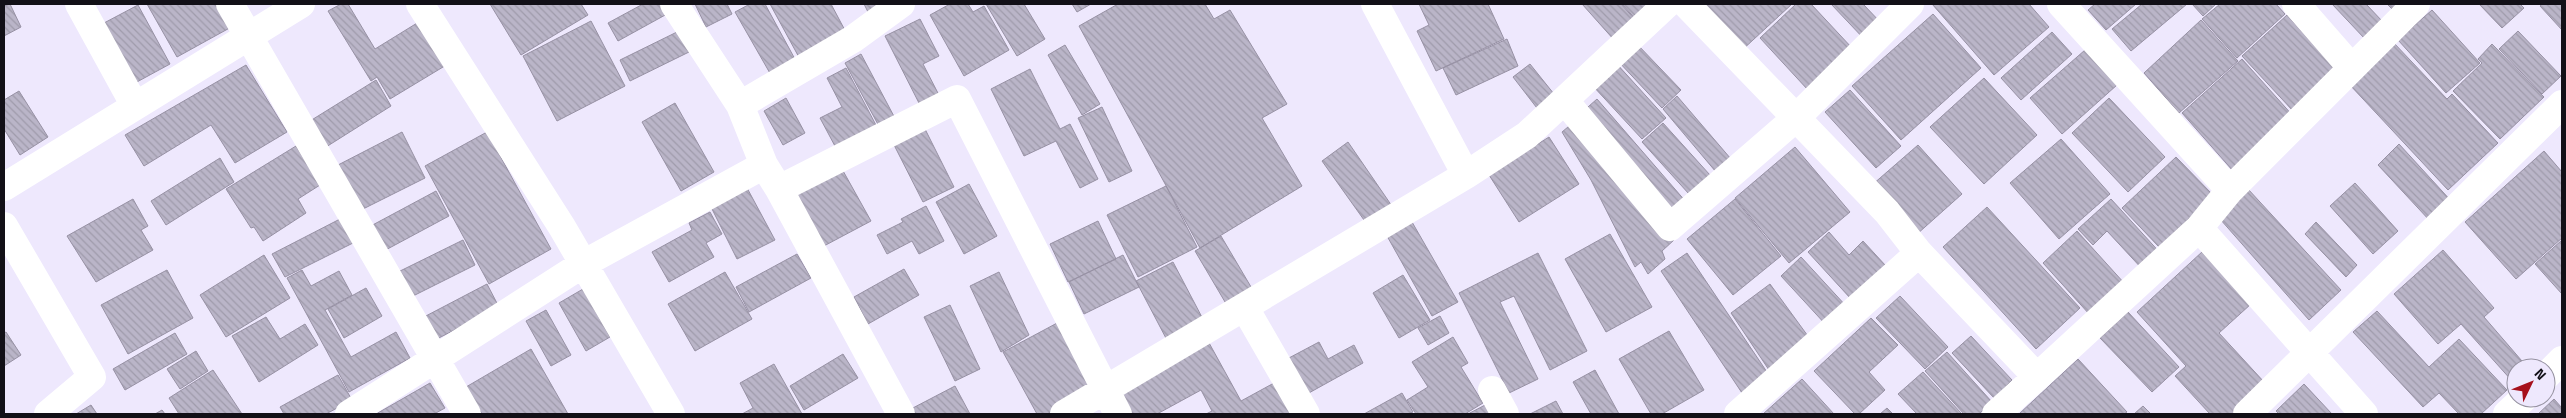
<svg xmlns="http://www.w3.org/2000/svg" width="2566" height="418" font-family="'Titillium Web',sans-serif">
<defs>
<pattern id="building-back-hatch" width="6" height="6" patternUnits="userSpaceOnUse" patternTransform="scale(1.25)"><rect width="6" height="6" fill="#bab5c8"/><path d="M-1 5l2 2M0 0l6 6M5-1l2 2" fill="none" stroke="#9f9bab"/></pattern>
</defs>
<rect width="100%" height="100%" fill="#eee8fd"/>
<path fill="url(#building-back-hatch)" stroke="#9791a4" d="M10,4l11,23 -17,9v-30z
M147,4h76l12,21 -58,32z
M341,4h7l27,45 47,-29 26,44 -58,35 -13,-22 -6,4 -43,-70z
M490,4h91l7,11 -67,40z
M643,4h19l5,10 -49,27 -10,-18z
M695,4h32l5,10 -26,13z
M750,4h15l31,57 -25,14 -36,-63z
M770,4h61l17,32 -47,25z
M864,4h22l-15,14z
M950,4h18l5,8 11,-6 25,44 -45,26 -34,-61z
M986,4h38l21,35 -28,17z
M1072,4h19l-14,8z
M1118,4h87l9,15 16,-9 57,94 -25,14 40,68 -102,62 -121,-222z
M1419,4h69l16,35 -68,32 -19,-40 12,-6z
M1582,4h39l16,18 -22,19z
M1622,4h34l-17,19z
M1694,4h98l-52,48z
M1796,4h15l42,45 -45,41 -48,-52z
M1831,4h32l20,21 -17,16z
M1932,4h97l20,23 -55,48z
M2095,4h41l-30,26 -18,-20z
M2142,4h45l-56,47 -19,-22z
M2192,4h24l-13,12z
M2220,4h56l9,10 -48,44 -35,-39z
M2332,4h34l17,18 -18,17z
M2387,4h13l-7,6z
M2479,4h41l4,4 -22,20z
M2542,4h20v26l-22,-24z
M138,5l32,59 -35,19 -31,-60z
M2432,10l48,53 -34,30 -48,-53z
M1933,14l48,54 -80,72 -49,-54z
M2287,15l50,56 -44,40 -51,-55z
M920,19l19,37 -16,8 18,35 -19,10 -37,-73z
M2201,20l37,41 -59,52 -35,-40z
M591,21l34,65 -68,35 -34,-65z
M679,31l10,21 -59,29 -10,-21z
M2518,31l43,45 -19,18 -43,-45z
M2052,32l20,22 -51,46 -20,-22z
M1507,39l11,27 -62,29 -13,-27z
M2393,42l54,57 5,-5 46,49 -50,47 -99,-106z
M1636,43l45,47 -19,18 -45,-48z
M2492,44l52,53 -44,42 -47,-48 29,-28 -4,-4z
M1065,45l35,59 -18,11 -34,-60z
M2085,50l32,35 -55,49 -32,-36z
M861,54l36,68 -16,8 -36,-67z
M2242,59l52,58 -61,54 -51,-58z
M1616,63l50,55 -24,21 -50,-54z
M1530,64l28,35 -18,13 -27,-35z
M246,65l41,67 -52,31 -24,-38 -67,41 -19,-31z
M846,68l31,59 -41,21 -16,-30 22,-11 -15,-29z
M1030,69l30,60 10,-5 28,55 -18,9 -24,-47 -32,15 -33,-67z
M1984,78l53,57 -53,49 -54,-57z
M376,80l15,26 -65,41 -16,-26z
M1850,90l51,56 -25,22 -51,-56z
M19,91l29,46 -28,18 -16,-26v-29z
M1677,96l54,63 -15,13 -53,-63z
M786,98l19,35 -22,12 -19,-34z
M2109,98l56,59 -37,35 -56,-59z
M1597,99l90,104 -18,15 -89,-104z
M675,103l39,69 -33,19 -39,-69z
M1102,107l30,64 -23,11 -31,-64z
M1575,121l99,119 -12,11 3,8 -17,15 -7,-12 -6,5 -44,-87 -29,-48z
M1663,123l47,52 -21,19 -47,-52z
M923,125l31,62 -31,15 -31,-61z
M402,132l23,46 -64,32 -23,-45z
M487,132l64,117 -62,35 -64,-118z
M1549,137l30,47 -60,38 -30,-47z
M2061,139l49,55 -51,45 -49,-56z
M1348,142l46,67 -25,18 -47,-66z
M2399,144l54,59 -22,19 -53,-57z
M1918,145l44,49 -46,41 -44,-50z
M296,146l24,39 -22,14 8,14 -43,28 -9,-14 -3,1 -25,-39z
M1795,147l55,65 -61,51 -54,-65z
M2544,151l18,21v66l-46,41 -51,-57z
M2176,157l37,38 -54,52 -37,-39z
M220,158l14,24 -68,43 -15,-24z
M842,169l29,52 -49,26 -28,-51z
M2355,183l43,48 -25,23 -43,-48z
M969,184l28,52 -33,18 -28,-52z
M746,186l29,54 -38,19 -27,-54z
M1166,186l31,61 -59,30 -31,-62z
M2248,189l93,101 -32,30 -89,-101z
M436,191l13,25 -69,37 -13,-25z
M133,199l15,27 -7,4 12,20 -57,32 -29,-46z
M1735,199l46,57 -48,39 -46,-56z
M2111,199l52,57 -18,16 -38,-41 -14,14 -15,-16z
M926,206l18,35 -25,13 -7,-13 -25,13 -10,-19 26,-13 -2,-3z
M1987,207l93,101 -44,41 -93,-102z
M710,212l12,22 -16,9 8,14 -45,25 -17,-30 40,-22 -3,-7z
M340,219l13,24 -68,34 -13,-23z
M1098,221l18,38 -48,23 -18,-38z
M1412,222l46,80 -26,14 -45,-80z
M2316,222l41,43 -11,12 -41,-43z
M2077,231l48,53 -35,31 -47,-52z
M1829,232l20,23 14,-14 23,25 -35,33 -43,-47z
M1610,234l42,73 -46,25 -41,-73z
M1221,236l33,56 -26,15 -33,-56z
M463,240l12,25 -68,34 -13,-25z
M2562,240v54l-27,-30z
M2443,250l51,58 -10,9 44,51h-12v12l-3,2 -52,-58 -23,20 -44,-50z
M2203,251l48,53 -32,29 46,50 -33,31h-22l-35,-38 11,-10 -49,-54z
M1538,253l49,98 -37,19 -36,-74 -14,6 38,77 -29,14 -50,-100z
M1687,253l84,125 -27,18 -83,-125z
M797,254l14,24 -62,34 -13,-25z
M264,255l26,43 -64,39 -26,-42z
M1123,255l16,32 -55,27 -15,-32z
M1801,257l46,50 -20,19 -46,-50z
M1173,262l32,61 -37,19 -32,-61z
M904,269l15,26 -51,29 -14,-27z
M167,270l26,48 -65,36 -27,-49z
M302,270l9,16 28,-15 13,24 -27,15 26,47 45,-25 14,26 -61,34 -62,-114z
M725,272l27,47 -57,32 -27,-47z
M999,272l30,63 -28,17 -31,-66z
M1403,275l27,45 -31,18 -26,-45z
M487,284l12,23 -66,34 -11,-23z
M1770,284l43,59 -42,30 -40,-60z
M366,288l16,28 -38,22 -16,-29z
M583,289l27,48 -24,14 -27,-48z
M1900,296l48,51 -23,22 -49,-51z
M950,305l30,64 -25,12 -31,-64z
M546,310l25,45 -20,11 -25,-45z
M2377,311l52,56 30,-28 48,51 -26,24h-22l-20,-21 -16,14 -70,-75z
M2128,312l51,55 -27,25 -52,-54z
M1440,316l9,17 -21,12 -10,-17z
M266,317l14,22 25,-15 13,21 -59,37 -27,-46z
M1871,318l27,27 -29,27 16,18 -26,24h-4l-41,-43z
M1059,322l37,67 -49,25h-10l-34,-62z
M1669,331l35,59 -42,24h-11l-32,-55z
M6,332l15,23 -17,11v-33z
M175,333l12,21 -62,36 -12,-21z
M1971,336l41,44 -18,18 -42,-45z
M1453,337l15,26 -7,4 22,36 -18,11h-49l-9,-14 21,-13 -16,-25z
M1208,341l33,60 33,-18 17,31h-85l6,-3 -11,-21 -44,24h-25l-13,-24z
M1319,342l9,17 26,-14 9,18 -56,31 -20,-35z
M531,349l37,65h-86l-16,-27z
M196,351l12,20 -28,18 -13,-20z
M1947,352l45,50 -13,12h-15l-39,-43z
M843,354l15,24 -54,32 -14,-24z
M2078,359l49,53 -3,2h-105z
M774,364l28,50h-60l11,-6 -13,-25z
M213,370l29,44h-63l-10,-16z
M1595,370l24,44h-28l-18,-32z
M1923,372l39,42h-45l-19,-20z
M338,375l14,25 -26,14h-42l-4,-7z
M1802,379l32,35h-71z
M430,383l15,25 -11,6h-58z
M2304,384l28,30h-53l-3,-3z
M955,386l15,28h-59l-2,-4z
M1402,393l11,19 -5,2h-44z
M2554,399l8,9v6h-24z
M1556,401l7,13h-33z
M1487,404l6,10h-25z
M91,405l6,9h-21z
M2143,406l8,8h-17z
M1887,408l6,6h-13z
M162,410l3,4h-10z"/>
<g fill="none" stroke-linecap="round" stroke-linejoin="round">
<path stroke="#fff" stroke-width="28" d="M79,4l56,102
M230,4l237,410
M420,4l142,223 109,187
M674,4l66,101 24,60 15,24 122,225
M1686,4l201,208 32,41 118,124 162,-149 31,-38
M2061,4l169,186 186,-186
M2296,4l55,63
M1565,101l105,126 126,-109 114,-114
M740,105l113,-66 48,-35
M1466,175l61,-40 140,-131
M4,187l297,-183
M779,189l178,-90 161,315
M4,226l88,151 -44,37
M2199,228l165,186
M1245,308l61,106
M2546,376l16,-16
M1492,390l13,24
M349,414l234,-150 181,-99
M1064,414l402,-239 -91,-171
M1738,414l181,-161
M1996,414l41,-37
M2247,414l315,-310
M2507,414l17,-16"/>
</g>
<rect width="2566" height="418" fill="none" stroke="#121017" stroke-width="10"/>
<g transform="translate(2531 383) rotate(47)"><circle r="24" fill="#eee8fd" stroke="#9692a1"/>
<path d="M0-4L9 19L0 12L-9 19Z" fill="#a60f1b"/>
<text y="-8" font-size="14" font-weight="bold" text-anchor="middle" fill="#121017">N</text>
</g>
</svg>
